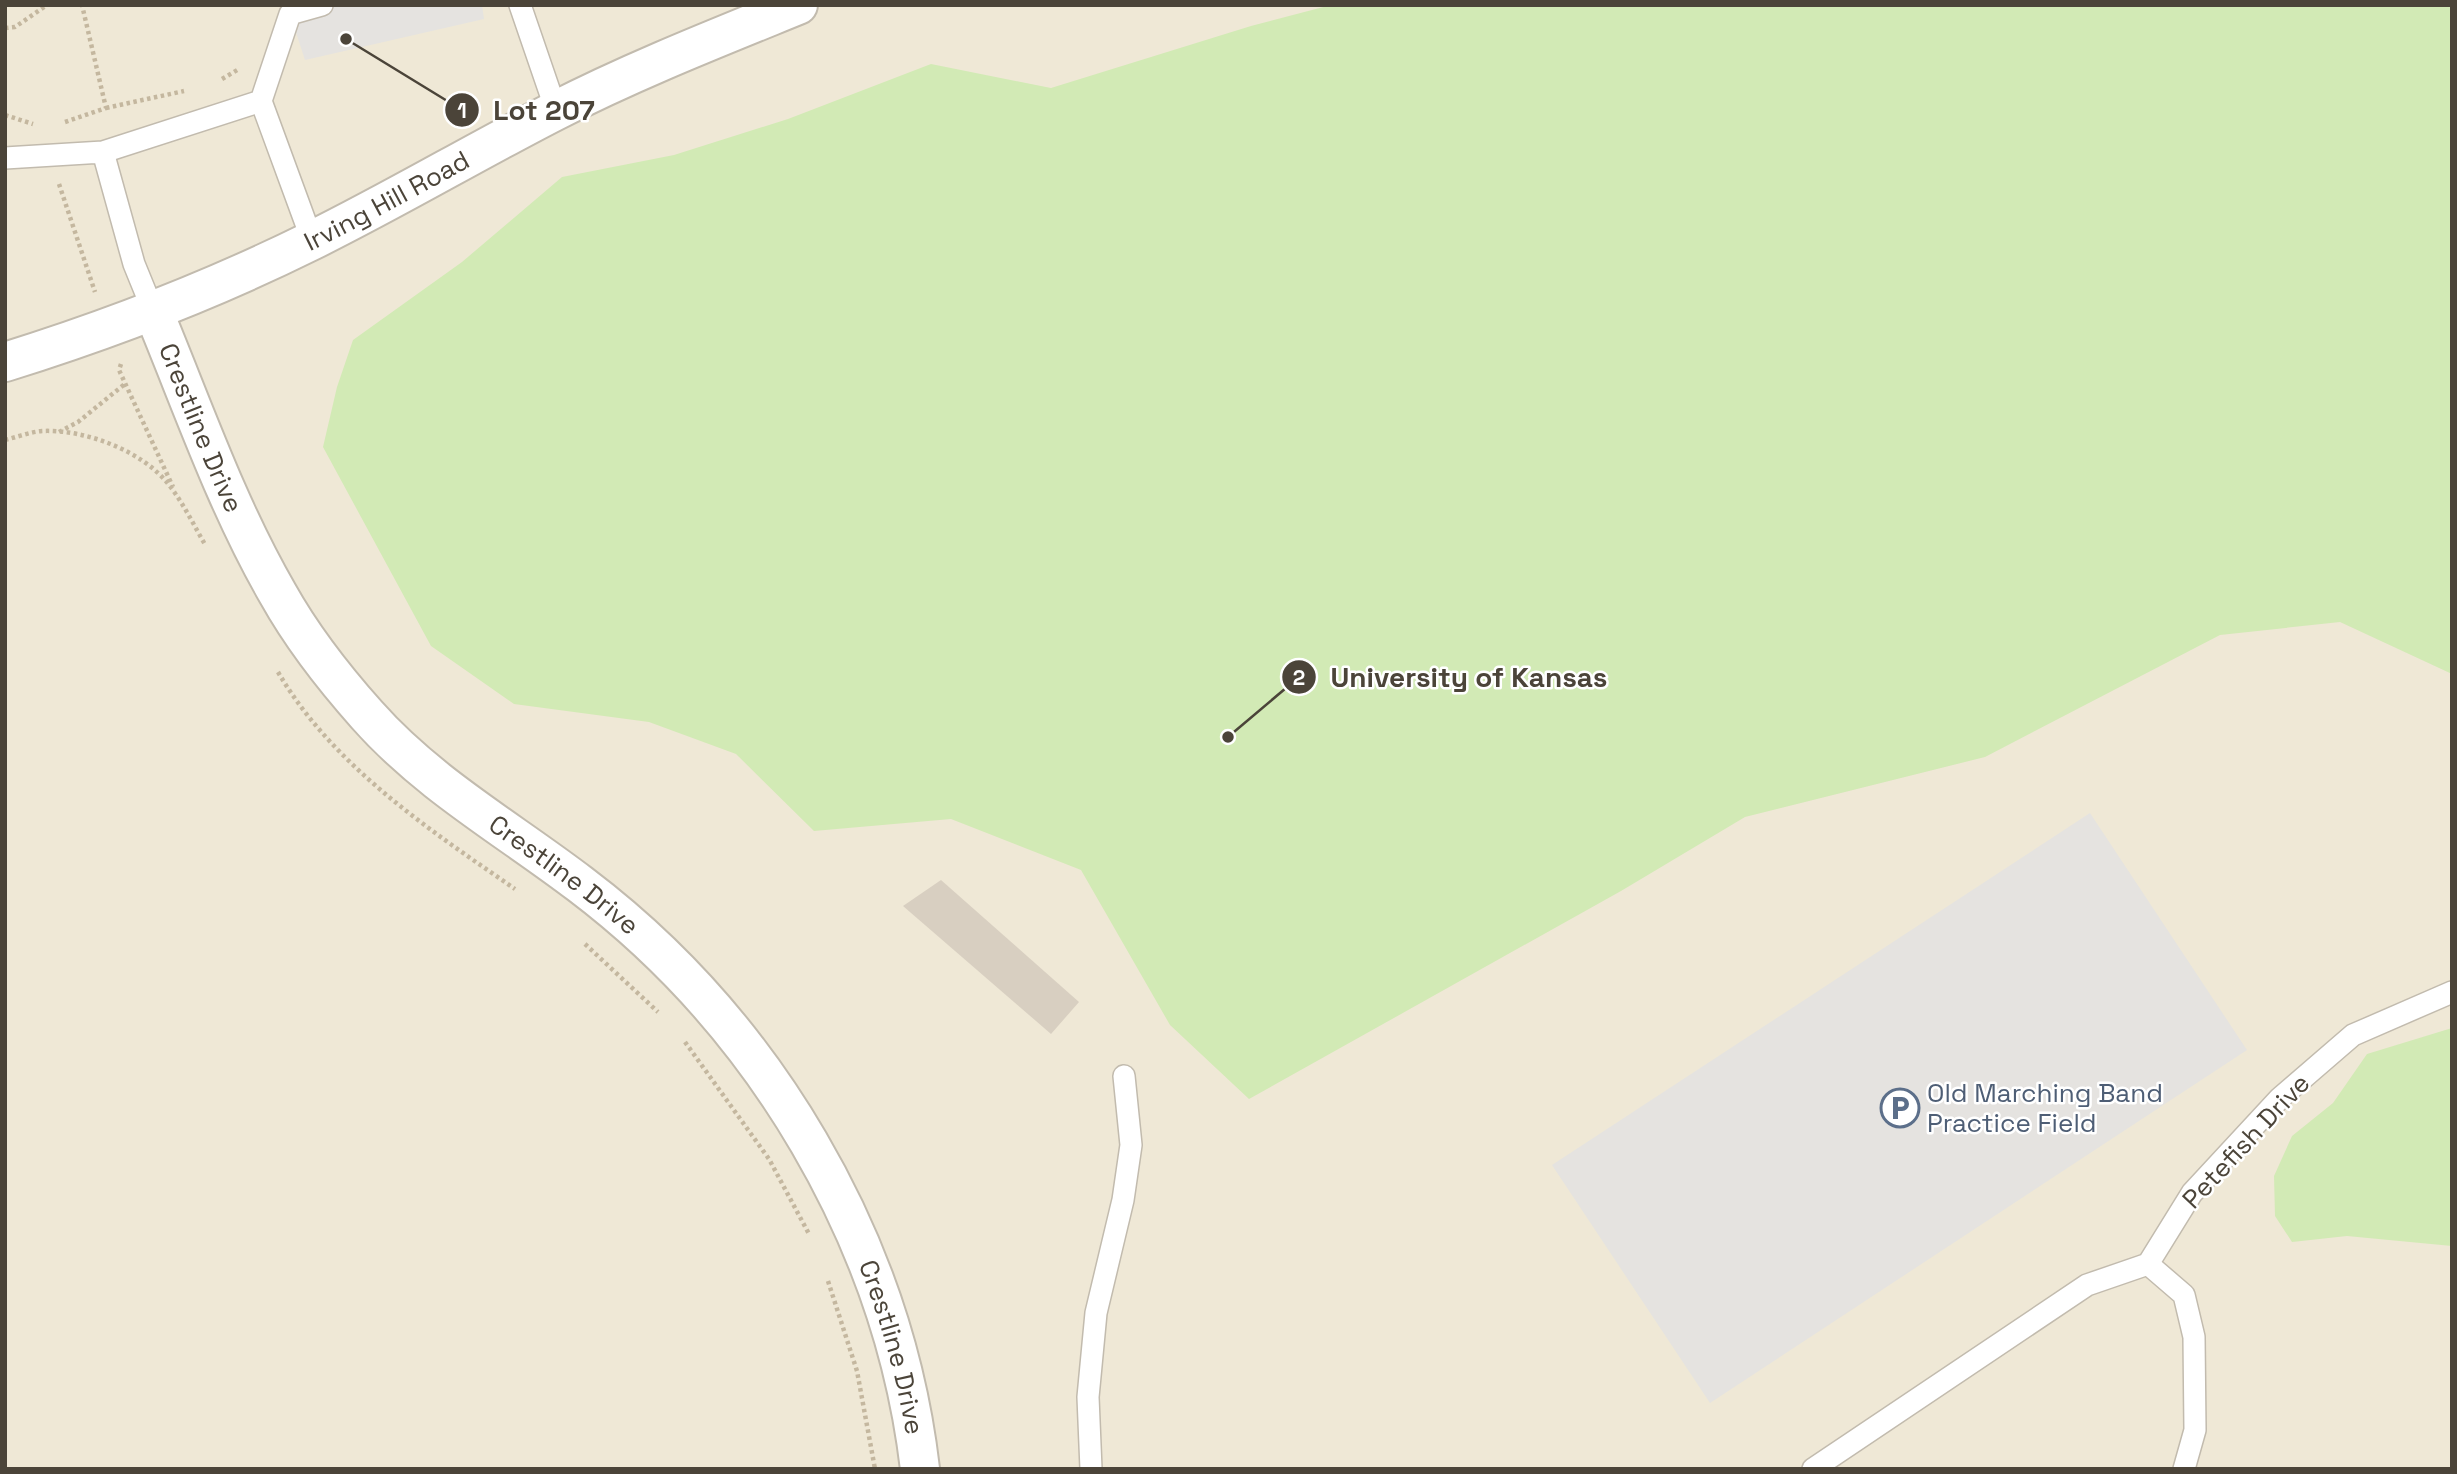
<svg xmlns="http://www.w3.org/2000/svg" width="2457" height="1474" font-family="'Space Grotesk',sans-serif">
<rect width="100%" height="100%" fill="#f6f3ec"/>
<path fill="#efe8d6" d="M5,5h2447v1464h-2447z"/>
<path fill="#d2eab5" d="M1331,5h1121v669l-112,-52 -120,13 -235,122 -240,60 -124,74 -372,208 -79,-74 -89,-155 -130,-51 -137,12 -78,-77 -87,-32 -135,-18 -83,-58 -108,-199 14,-60 16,-47 109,-78 100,-85 112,-22 114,-36 143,-55 120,24 200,-62z
M2452,1028v218l-105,-10 -55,6 -17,-26 -1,-40 18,-40 41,-33 34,-49z"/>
<path fill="#e5e3e0" d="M287,5h195l2,14 -179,41z
M2090,813l157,237 -537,353 -158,-238z"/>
<path fill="#d8cfc1" d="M941,880l138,122 -28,32 -148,-128z"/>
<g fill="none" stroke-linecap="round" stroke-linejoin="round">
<defs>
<path id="service" d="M520,5l36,105
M261,101l51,139
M103,152l31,112 20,49
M5,158l98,-6 158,-51 29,-87 32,-9
M2148,1264l36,31 10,42 1,93 -11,39
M1091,1469l-3,-72 8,-84 27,-113 8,-55 -7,-69
M1813,1469l274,-184 61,-21 44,-71 88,-95 73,-63 99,-43"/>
<g id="minor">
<path id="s1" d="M154,313c39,94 73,193 124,281 24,43 56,84 89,121 61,69 141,114 213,169 184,139 313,355 340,585"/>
<path id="s2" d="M5,362c106,-33 207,-72 306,-121 83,-41 162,-88 244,-130 78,-40 162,-73 243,-106"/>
</g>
</defs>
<use href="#service" stroke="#c2bbae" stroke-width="24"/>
<use href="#minor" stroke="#c2bbae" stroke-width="42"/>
<path stroke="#c4b79f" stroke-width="4.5" stroke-dasharray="3.5 3.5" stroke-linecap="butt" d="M5,28l10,-1 32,-22
M222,79l17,-10
M106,108l78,-17
M5,115l28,9
M65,122l41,-14 -24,-103
M59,184l36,108
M121,364l-2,6 54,117
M59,432l19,-10 48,-39
M5,440c12,-3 25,-8 37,-9 43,-2 101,20 127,54 15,19 25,41 37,61
M278,672c54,93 150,157 237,217
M585,944l73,68
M685,1042l84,117 40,75
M828,1281l29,90 18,98"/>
<use href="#service" stroke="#fff" stroke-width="21"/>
<use href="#minor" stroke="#fff" stroke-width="38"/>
</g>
<defs>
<symbol id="parking-ring" viewBox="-11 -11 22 22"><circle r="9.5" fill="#fff" stroke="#5c6f8a" stroke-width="1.5"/><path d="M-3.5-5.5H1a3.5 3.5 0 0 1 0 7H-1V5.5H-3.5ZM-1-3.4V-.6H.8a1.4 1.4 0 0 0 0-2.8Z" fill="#5c6f8a"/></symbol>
</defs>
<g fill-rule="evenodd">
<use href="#parking-ring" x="1878" y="1086" width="44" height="44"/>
</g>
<g text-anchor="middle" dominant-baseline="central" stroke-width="5" stroke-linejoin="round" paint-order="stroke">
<g font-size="26" fill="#4b4439" stroke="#fff">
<text stroke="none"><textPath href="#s2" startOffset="415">Irving Hill Road</textPath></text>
<text stroke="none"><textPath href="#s1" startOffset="124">Crestline Drive</textPath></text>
<text stroke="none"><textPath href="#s1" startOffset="712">Crestline Drive</textPath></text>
<text transform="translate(2246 1141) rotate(-47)">Petefish Drive</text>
<text stroke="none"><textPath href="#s1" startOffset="1300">Crestline Drive</textPath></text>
</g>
<g font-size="26" fill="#4e5e75" stroke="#fff" text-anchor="start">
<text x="1927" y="1093">Old Marching Band<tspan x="1927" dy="30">Practice Field</tspan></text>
</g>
</g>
<path fill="none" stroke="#4b4439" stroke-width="2.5" d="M346 39L462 110M1228 737L1299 677"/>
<g fill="#4b4439" stroke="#fff" stroke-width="2.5">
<circle cx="346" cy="39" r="7"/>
<circle cx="1228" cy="737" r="7"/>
<circle cx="462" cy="110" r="18"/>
<circle cx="1299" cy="677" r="18"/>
</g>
<g font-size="21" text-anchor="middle" font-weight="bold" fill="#fff">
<text x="462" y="118">1</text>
<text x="1299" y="685">2</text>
</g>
<g font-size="28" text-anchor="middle" font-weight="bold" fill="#4b4439" stroke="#fff" stroke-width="5" stroke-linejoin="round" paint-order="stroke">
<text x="544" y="120">Lot 207</text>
<text x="1469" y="687">University of Kansas</text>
</g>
<rect width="2457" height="1474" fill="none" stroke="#4b4439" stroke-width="14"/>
</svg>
